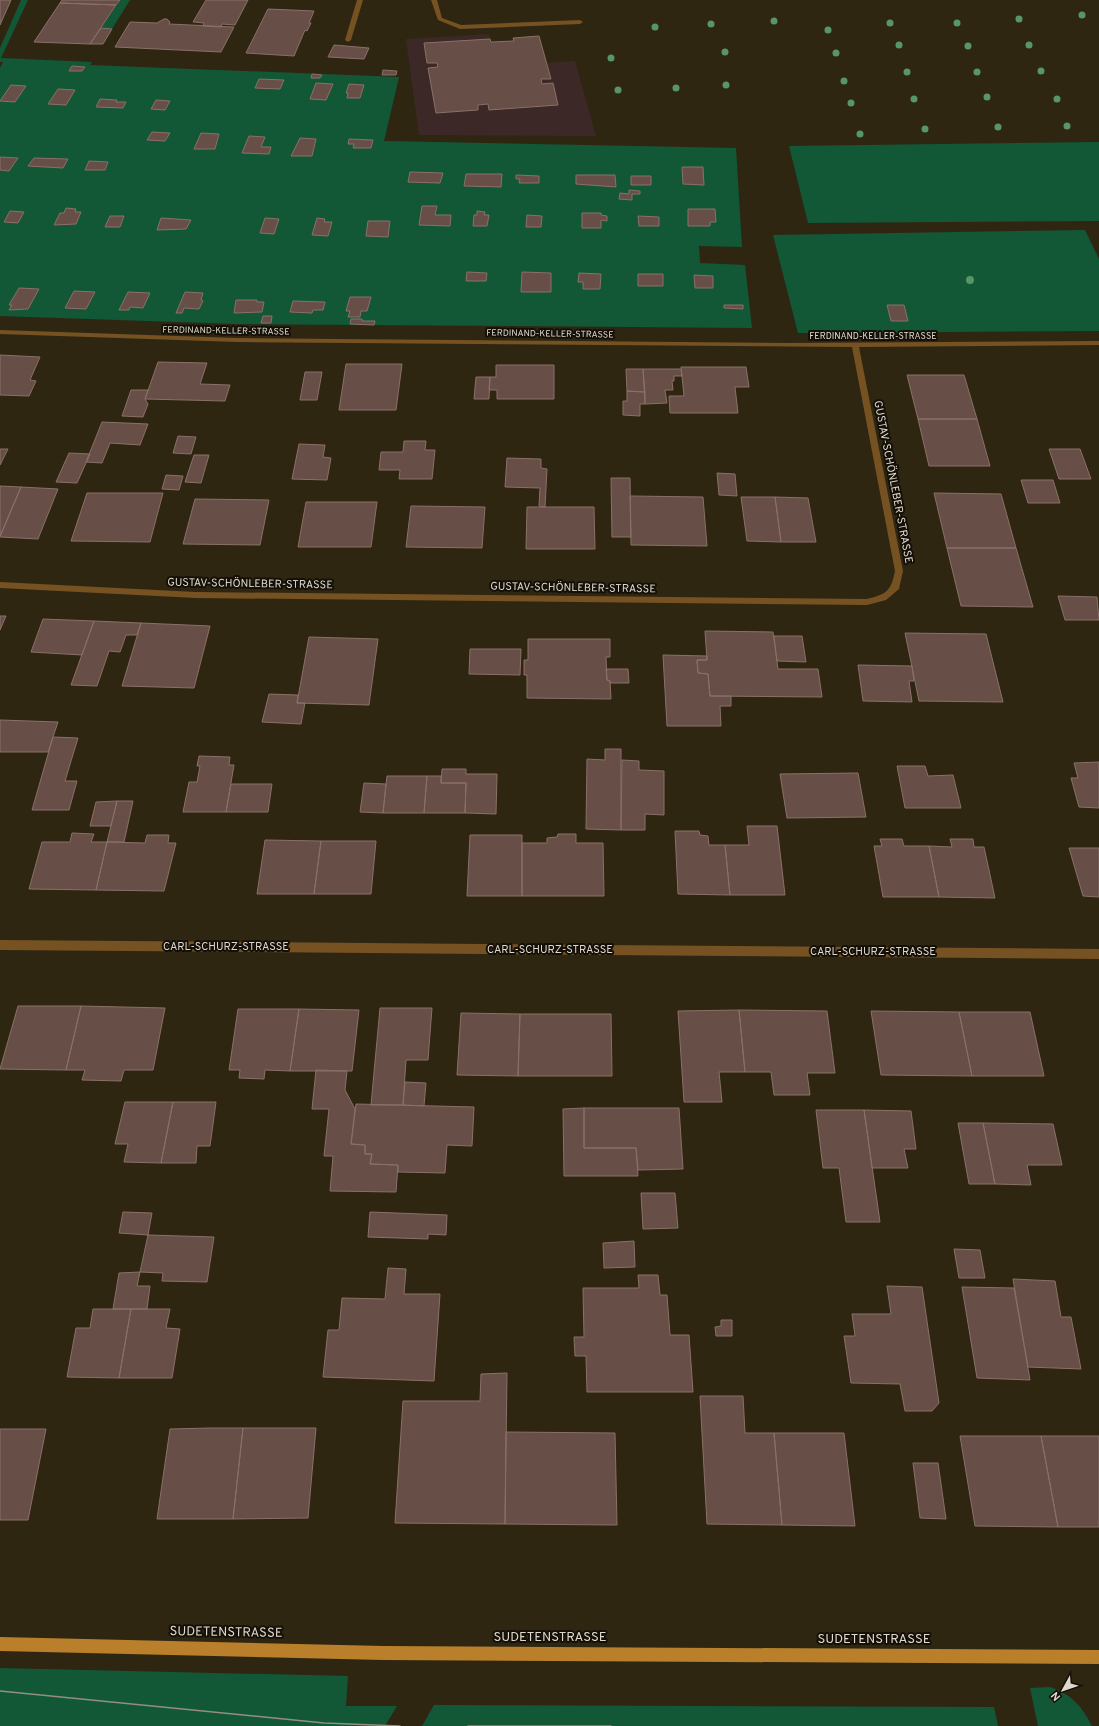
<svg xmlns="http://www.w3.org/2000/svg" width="1099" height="1726" font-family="Overpass,sans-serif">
<rect width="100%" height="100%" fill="#2f2612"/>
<path fill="#3c2927" d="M489,34l1,5 -53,24 1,4 -10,1 8,45 42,-3v-5l10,-1 1,6 69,-5 -5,-21h-11l-1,-5h10l-4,-16 28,-2 21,75 -177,-1 -13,-96z"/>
<path fill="#125837" d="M21,0h7l-27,58 91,4 -2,3 309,12 -15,64 352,7 6,99 -43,-1 1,17 45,2 7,63 -516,-4 -236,-8v-248l3,-6h-3v-14z
M120,0h10l-18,29 -11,-1z
M1099,142v79l-291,2 -19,-77z
M1085,230l14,29v72l-301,2 -25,-98z
M0,1668l348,8 -2,30h51l-12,20h-385z
M1050,1687c22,8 31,18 42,39h-54l-8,-38z
M434,1705l560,2 4,19h-576z"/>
<path fill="#674e47" stroke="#8a7068" d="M0,0h11l-11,25z
M62,0h58l-4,5 -56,-2z
M206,0h42l-13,25 -13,-1 -1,3 -18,-1 1,-3 -11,-1z
M60,3l56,2 -26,39 -56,-2z
M268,9l46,2 -5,12h2l-4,8 -2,-1 -11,26 -48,-3z
M164,19h3l3,3 -1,2 65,3 -13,25 -106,-5 15,-25 27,1z
M101,28l11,1 -9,15h-13z
M539,36l12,43h-10l1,5 11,-1 5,22 -69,5 -1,-6 -10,1v5l-42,3 -8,-45 10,-1 -1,-4h-10l-3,-20 66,-4 1,3 23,-1 -1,-3z
M334,45l35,3 -5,11 -36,-2z
M72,66l13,1 -3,4h-13z
M383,70l14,1 -1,4h-14z
M312,74l10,1 -2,3h-9z
M259,79l25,1 -4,9 -25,-1z
M316,83l17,1 -7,16 -16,-1z
M349,84l15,1 -4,13h-13l1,-5h-2z
M11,85l15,1 -11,16 -15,-1z
M58,89l17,1 -9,15 -18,-1z
M100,99l17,1 -1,2h10l-3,6 -27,-1z
M156,100l14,1 -5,9 -14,-1z
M152,132l18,1 -5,8 -18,-1z
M201,133l18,1 -4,15h-21z
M249,136l16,1 -4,10h10l-2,7 -27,-1z
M300,138l16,1 -4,17h-21z
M349,139l24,1 -2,8h-18l1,-4h-6z
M0,157l18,1 -9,13 -9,-1z
M34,158l34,1 -5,9 -35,-2z
M89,161l19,1 -3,8h-20z
M682,167h21l1,18 -21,-1z
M410,172l33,1 -3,10 -32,-1z
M466,174h36l-1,13 -37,-1z
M516,175l23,1v7h-20l1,-4h-4z
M576,175h39l1,12 -40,-3z
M631,176h20v9h-20z
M629,190l11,1v3h-8v6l-13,-1 1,-6 9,1z
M422,206h15l-2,9h16l-1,11 -31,-1z
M66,208l10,1 -1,3h6l-5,12 -22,1 6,-12h4z
M688,209h27l1,13h-6v4h-22z
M10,211l14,1 -6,11 -14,-1z
M477,211l8,1 -1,3h5l-2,11h-14l1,-11h3z
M582,213h19v2l6,1v5l-6,-1v8h-19z
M527,215l15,1 -1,11h-15z
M110,216h14l-4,11h-15z
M638,216l21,1v9h-20z
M161,218l30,2 -5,9 -29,1z
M265,218l14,1 -5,15 -14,-1z
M317,218l8,1 -1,3h8l-4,14 -16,-1z
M368,221h22l-2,16 -22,-1z
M467,272l20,1 -1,8h-20z
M522,272l29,1v19h-30z
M579,273l22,1 -1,15h-17v-7h-5z
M638,274h25v12h-25z
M694,275l19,1v12h-18z
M19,288l20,1 -11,20 -19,1 3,-5h-3z
M74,291l21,1 -9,17 -21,-1z
M128,292l22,1 -7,15 -13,-1 -1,3h-10z
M185,292l18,1 -2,7 2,1 -4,8 -15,-1 -2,5h-6z
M350,297h21l-4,14h-6l-1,6h-12l2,-6h-4z
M236,300h21v2h7l-2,10 -28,1z
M293,301l32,1 -2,8h-10l-1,3 -22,-1z
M724,305h19v4l-19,-1z
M887,305h17l4,16h-17z
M263,316h9l-1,7h-10z
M351,319h11v2h13l-1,4 -24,-1z
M0,355l40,2 -10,23 6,1 -7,15 -29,-1z
M158,362l49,1 -7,21 30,1 -5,16 -80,-2z
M346,364h56l-6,46h-57z
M496,365h58v34h-57v-9h-8l1,-13h6z
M681,367h65l3,20h-14l3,26h-68l-1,-17h15z
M626,369h17l2,23 -18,-1z
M643,369h38l1,7h-8v5h-2l1,9h-8l2,13 -22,1z
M305,372h17l-5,28h-17z
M907,375h57l13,44h-59z
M476,377h14l-1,22h-15z
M131,390h17l-3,9 3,5 -5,13 -21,-1z
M627,391l18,1v12h-5v12l-17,-1v-14h4z
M918,419h59l13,47h-61z
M102,422l46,2 -8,21 -30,-2 -8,20 -16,-1z
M178,436l18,1 -5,17 -18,-1z
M404,441h22l-1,9h10l-3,29h-33l1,-9h-21l2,-18h22z
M299,444l26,1 -2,12 8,1 -4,22 -35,-1z
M0,449h8l-8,16z
M1049,449h31l11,30h-32z
M69,453l21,1 -13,29 -21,-1z
M194,455h15l-8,28 -16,-1z
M507,458l34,1v9l6,1 -2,38 -6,-1 1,-18 -35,-1z
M717,473l18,1 2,22 -18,-1z
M166,475l17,1 -4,14 -17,-1z
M611,478h19l1,59h-19z
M1021,480h32l7,23h-32z
M0,486l21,1 -21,49z
M21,487l37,2 -20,50 -38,-2z
M87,493h76l-13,49 -79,-1z
M934,493l67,1 15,54h-69z
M630,496l73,1 4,49 -76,-1z
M741,497h34l6,45 -34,-1z
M775,497l33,1 8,44h-35z
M195,499l74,1 -9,45 -77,-1z
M306,502h71l-6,45h-73z
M411,506l74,1 -3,41 -76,-1z
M527,507h67l1,42h-69z
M947,548h69l17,59 -72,-1z
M1058,596l39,1 2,23h-34z
M0,616h6l-6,14z
M43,619l51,2 -12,34 -51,-3z
M94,621l47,2 -4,12h-11l-6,17 -11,-1 -12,35 -26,-1z
M141,623l69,3 -16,62 -72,-2z
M705,631l68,1 5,37h40l4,28 -112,-1 -2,-22 -10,-1 -1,-13h10z
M905,633l81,1 17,68 -84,-1z
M774,636h28l4,26 -29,-1z
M309,637l69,2 -9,66 -72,-2z
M528,639h82v18h-4l1,23 3,1 1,18 -84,-1v-23h-3v-15h4z
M470,649h51l-1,26 -51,-1z
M663,655l44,1v4h-10l1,13 10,1 2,22h21v10h-11l1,20h-54z
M858,665l54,1 2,15h-5l3,21 -49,-1z
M606,669h22l1,14h-19v-2l-3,-1z
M269,694l29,1 -1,8h8l-4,21 -39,-2z
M0,720l58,2 -10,30h-48z
M53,737l25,1 -13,43h12l-8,29h-37z
M605,749h16v81l-35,-1 1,-70 18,1z
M199,756l31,1 -1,8h5l-8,47h-43l6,-30h8l3,-16h-3z
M622,760l17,1v9l25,1v44l-19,-1v16h-24z
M1099,762v46l-20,-1 -8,-29h7l-4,-15z
M897,766h28l3,10 25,-1 8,33h-56z
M442,769h24v5h31l-1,40 -31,-1 1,-30h-25z
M858,773l8,44 -79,1 -7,-44z
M387,776h40l-3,37h-41z
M427,776h14v7h25l-1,30h-41z
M364,783l22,1 -3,29 -23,-1z
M231,784h41l-4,28h-42z
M117,801l-6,25h-21l6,-24z
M117,801h16l-9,41h-17z
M747,826h30l8,69h-55l-5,-50h24z
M675,831h24l1,4 8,1 1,9h16l5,50 -52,-1z
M72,833l22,1 -3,8h16l-11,48 -67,-1 13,-47h28z
M558,834h18v9h27l1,53h-82v-53h25v-5l10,-1z
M147,835h22l-1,8h8l-12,48 -68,-1 11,-48 38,1z
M470,835h52v61h-55z
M880,839h22l2,7h25l10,51h-56l-9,-51h8z
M950,839h23l1,8h10l11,51 -56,-1 -10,-51 23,1z
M265,840l56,1 -7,53h-57z
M321,841h55l-5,53h-57z
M1069,848h30v49l-16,-1z
M18,1006h63l-15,64 -66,-1z
M81,1006l84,2 -12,62h-29l-3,11 -39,-1 3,-10h-19z
M380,1008h52l-4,52h-22l-3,45h-32z
M238,1009h61l-9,62 -25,-1 -1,9 -25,-1 1,-8h-11z
M299,1009l60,1 -7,61h-62z
M739,1010l6,62h-26l3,30h-38l-6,-91z
M739,1010l88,1 8,62h-28l3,22h-36l-3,-23h-26z
M871,1011l88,1 13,64 -91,-1z
M959,1012h71l14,64h-72z
M461,1013l59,1 -2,62 -61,-1z
M520,1014h91l1,62h-94z
M316,1070l31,1 -2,19 10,19 -4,35 14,1v9h7l-2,10 28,1 -2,27 -66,-1 3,-35h-9l5,-47h-17z
M405,1082l21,1 -2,23 -21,-1z
M125,1102h48l-12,61 -37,-1 4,-18h-13z
M173,1102h43l-6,44h-13l-1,17h-35z
M356,1104l118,3 -2,39 -25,-1 -2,28 -47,-1v-7l-28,-1 2,-10h-7v-9l-14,-1z
M584,1108h95l4,61 -45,1 -2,-22h-52z
M584,1108v40h52l2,28h-74l-1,-67z
M816,1110h48l16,112h-34l-7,-54h-16z
M864,1110l47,1 5,38h-12l4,19h-36z
M958,1123h25l12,61h-26z
M983,1123l70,1 9,41h-35l4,20 -36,-1z
M641,1193h34l3,35 -35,1z
M123,1212l29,1 -4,22 -29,-2z
M370,1212l77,3 -1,20 -18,-1v5l-60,-2z
M148,1235l66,2 -7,45 -45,-1 1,-8 -23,-1z
M634,1241l1,26 -31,1 -1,-25z
M954,1249l26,1 5,28h-26z
M388,1268l18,1 -2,25h36l-6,87 -111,-4 5,-47h11l3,-32 43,1z
M140,1272l-3,14h13l-3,23h-34l6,-36z
M638,1275h20l2,20h7l3,40h19l4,57h-106l-1,-36h-11l-1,-19h10l-1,-49h56z
M1013,1279l42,2 6,36h10l10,52 -53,-2z
M887,1286l35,1 17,116 -7,8h-27l-5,-27 -49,-1 -7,-47h11l-3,-22h39z
M962,1287l52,1 16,92 -53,-2z
M93,1309h38l-12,69 -52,-1 9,-49h14z
M131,1309h39l-4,19 14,1 -8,49h-53z
M721,1320h11v16h-16l-1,-9 6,-1z
M507,1373l-2,151 -110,-1 8,-122h77l1,-27z
M700,1396h43l2,37h29l8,92 -75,-1z
M210,1428h33l-10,91h-76l13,-90z
M243,1428h73l-8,90 -75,1z
M0,1429h46l-18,91h-28z
M506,1432l109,1 2,92 -112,-1z
M774,1433h70l11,93 -73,-1z
M960,1436h81l17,91 -83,-1z
M1041,1436h58v91h-41z
M913,1463h25l8,56 -26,-1z"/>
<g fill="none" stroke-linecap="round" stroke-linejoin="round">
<path fill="#765222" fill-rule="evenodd" d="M357,0h6l-12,40 -3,2 -3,-2z
M431,0h6l5,18 19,7 119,-5 3,2 -3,2 -120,5 -22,-9z
M0,330l237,8 550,5 312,-2v4l-240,2 44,224 -4,18 -13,11 -19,5 -671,-7 -196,-10v-6l196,10 671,7c20,-5 24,-8 28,-28l-43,-224 -615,-5 -237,-8z
M0,940l1099,9v10l-1099,-9z"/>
<path fill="#b97f2b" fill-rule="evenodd" d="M0,1637l384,9 715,4v14l-715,-4 -384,-9z"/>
<path stroke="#958e7e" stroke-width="1.5" d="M0,1691l324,32 76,3
M468,1726h143"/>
</g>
<g fill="#569667">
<circle cx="1082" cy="15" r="3.5"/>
<circle cx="1019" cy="19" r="3.5"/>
<circle cx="774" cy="21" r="3.5"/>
<circle cx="890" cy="23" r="3.5"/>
<circle cx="957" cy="23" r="3.5"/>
<circle cx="711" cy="24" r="3.5"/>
<circle cx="655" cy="27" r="3.5"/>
<circle cx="828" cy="30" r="3.5"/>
<circle cx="899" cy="45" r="3.5"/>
<circle cx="1029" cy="45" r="3.5"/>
<circle cx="968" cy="46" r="3.5"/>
<circle cx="725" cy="52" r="3.5"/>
<circle cx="836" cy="53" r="3.5"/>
<circle cx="611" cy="58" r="3.5"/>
<circle cx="1041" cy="71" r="3.5"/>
<circle cx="907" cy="72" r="3.5"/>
<circle cx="977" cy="72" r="3.5"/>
<circle cx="844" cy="81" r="3.5"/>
<circle cx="726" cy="85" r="3.5"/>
<circle cx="676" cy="88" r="3.5"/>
<circle cx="618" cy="90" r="3.5"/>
<circle cx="987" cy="97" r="3.5"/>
<circle cx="914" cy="99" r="3.5"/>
<circle cx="1057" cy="99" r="3.5"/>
<circle cx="851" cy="103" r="3.5"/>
<circle cx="1067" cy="126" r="3.5"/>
<circle cx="998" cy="127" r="3.5"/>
<circle cx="925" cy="129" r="3.5"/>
<circle cx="860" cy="134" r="3.5"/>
<circle cx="970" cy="280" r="4"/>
</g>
<g text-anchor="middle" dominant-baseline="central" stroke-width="4" stroke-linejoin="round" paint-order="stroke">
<g font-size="9" fill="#dfd9cd" stroke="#141007">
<text transform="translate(226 331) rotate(1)">FERDINAND-KELLER-STRASSE</text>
<text transform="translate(550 334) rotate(1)">FERDINAND-KELLER-STRASSE</text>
<text x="873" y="336">FERDINAND-KELLER-STRASSE</text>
</g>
<g font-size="11" fill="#dfd9cd" stroke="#141007">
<text transform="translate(893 482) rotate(79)">GUSTAV-SCHÖNLEBER-STRASSE</text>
<text transform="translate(250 584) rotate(1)">GUSTAV-SCHÖNLEBER-STRASSE</text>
<text transform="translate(573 588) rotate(1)">GUSTAV-SCHÖNLEBER-STRASSE</text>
<text x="226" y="947">CARL-SCHURZ-STRASSE</text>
<text x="550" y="950">CARL-SCHURZ-STRASSE</text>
<text x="873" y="952">CARL-SCHURZ-STRASSE</text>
</g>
<g font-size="13" fill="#dfd9cd" stroke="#141007">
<text transform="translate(226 1633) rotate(1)">SUDETENSTRASSE</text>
<text x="550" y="1638">SUDETENSTRASSE</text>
<text x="874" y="1640">SUDETENSTRASSE</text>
</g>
</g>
<g transform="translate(1063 1690) rotate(230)" stroke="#141007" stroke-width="3" paint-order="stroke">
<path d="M0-3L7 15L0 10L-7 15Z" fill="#dfd9cd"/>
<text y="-6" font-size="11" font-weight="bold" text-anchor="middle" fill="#dfd9cd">N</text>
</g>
</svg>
